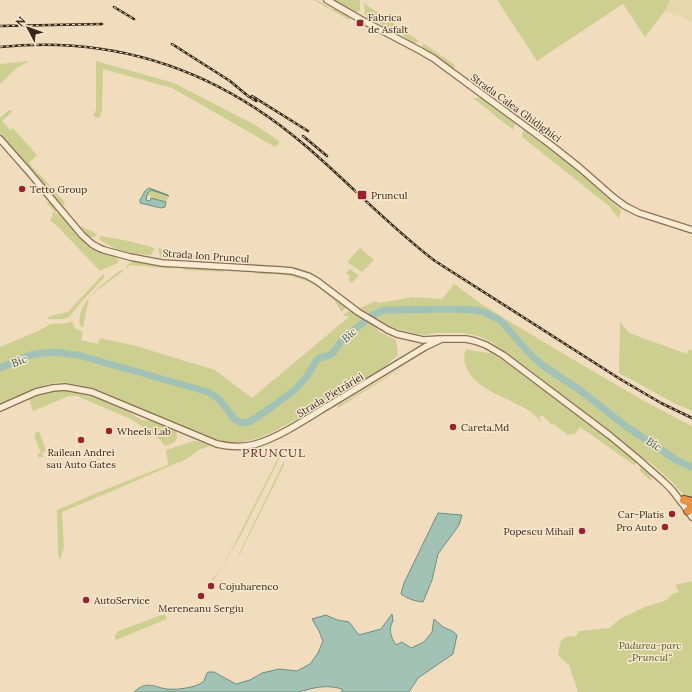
<svg xmlns="http://www.w3.org/2000/svg" width="692" height="692" font-family="Lora,serif">
<rect width="100%" height="100%" fill="#f1ddbe"/>
<path fill="#e7d8ab" d="M670,0h22v22l-27,-11z"/>
<path fill="#cdcf91" d="M314,0h3l15,9h2l16,9 -1,2z
M334,0h26v10l-2,2h-2z
M497,0h173l-5,11 -20,26 -22,-33 -86,57z
M364,3l55,38 -3,2 -5,-1 -7,-5 -11,-6 -7,-2 -6,-6 -6,-2 -6,-3 -3,-4z
M423,43l32,22 -1,4 -31,-22z
M29,61l-12,7 -17,16v-20z
M96,61l78,22 85,44 21,15 -5,5 -103,-59 -69,-19 -1,42 -3,7 -6,-2 3,-6z
M473,98h10l32,26 -2,6z
M9,110l4,1 -11,10 8,9 3,-2 24,27 -8,8 34,37 2,5 -1,1 -2,-1 -35,-41 -27,-30v-16z
M523,130l19,13 33,25 46,42 -2,9 -10,-13 -87,-69z
M151,190l18,6 -3,6 -15,-4 1,-2 -6,-1z
M46,202h3l7,6 -1,6 3,-1 4,4 22,25 6,5 17,8 10,3 2,3 -1,2 -18,8 -45,-47 -5,-3 4,-10z
M81,226l16,8 -2,3h-6l-8,-10z
M100,236l29,5 26,7 -4,7c-19,0 -37,-5 -52,-16z
M158,248l28,7 43,7 65,5 17,5 15,11 -11,-7 -8,-4 -14,-4 -77,-7 -48,-3 -8,-1z
M360,248l14,12 -12,12 -15,-10z
M133,261l38,6 3,2 -44,-4 -3,3 -1,-2z
M183,267l39,2 2,3 -41,-2z
M122,269l1,2 -28,21 -6,6 -6,29h-2c-2,-4 -2,-8 -1,-12 6,-21 26,-33 42,-46z
M350,269l9,6 -7,8 -4,-3 2,-4 -4,-3z
M261,271l3,2c6,-3 12,-1 19,-1 28,3 42,18 64,35l-6,5c-5,-12 -8,-13 -18,-21 -24,-18 -38,-16 -67,-17z
M103,274l1,1v2l-2,3 -19,20 -14,17 -6,2h-16l3,-3 18,-4z
M454,284l26,19 37,23 74,44 53,31 48,25v70h-7l-3,-1 1,-1 -14,-15 -17,-15 -16,-11 -105,-82 -41,-30 -12,-5 -15,-3h-28l-10,2 -13,-2 -21,-6 -31,-19 15,-7 5,2 32,-6 30,2z
M350,310l24,16 6,6 16,8 2,15 -16,14 -26,18 -85,46 -16,6 -13,3h-12l-14,-2 -20,-7 -94,-41 -23,-7 -17,-3 -14,2 -48,20v-57l38,-16 13,-7 17,-1 4,-2 3,7 8,4 -2,8 17,4 2,-6 36,8 79,24 37,28 98,-82h-6l-1,-1z
M620,322l9,11 58,21 2,-5 3,1v61l-20,-9 -53,-29z
M467,349l7,2 16,2 15,8 37,26 94,74v2l-2,2 -54,-38 -5,7 -9,1v-2l-5,-3 -7,-6 -2,1 -10,-10 -3,3 3,3 -1,1c-5,-6 -10,-11 -17,-14 -21,-13 -50,-18 -59,-44 -1,-6 -2,-10 2,-15z
M404,366h1l-67,42 -1,-2z
M54,388l27,4 19,6 24,10 9,7 9,5 10,1 24,9c3,12 -2,13 -11,16l-5,-6 -27,-20 -56,-24h-8l-36,15 -4,-12 12,-6z
M39,431l7,20 -4,2 1,4 -4,1 -2,-4 4,-1 -7,-17 2,-1 -1,-2z
M194,441l7,1 9,4 -9,3 -21,14 -1,-1 -69,30 -48,20 2,35 -4,13 -2,-5 -1,-45 42,-18 69,-27v-2l-2,-13z
M282,450l1,1 -41,82 -16,28 -13,20 -1,-1 10,-13 8,-14z
M284,461v4l-45,91h-1z
M642,467c6,3 9,6 10,13h-2l-11,-10z
M692,581v111h-114l-9,-27 -4,-3 -7,-7c3,-15 1,-18 18,-19l3,-5 30,-3 11,-9 25,-12 22,-7 5,-6 7,-2 -4,-7z
M165,614l2,5 -51,21 -1,-2v-3l3,-4z"/>
<path fill="#a2c2b6" stroke="#689083" d="M149,188l3,1 16,6 1,1 -18,-6 -4,4v1l-1,5 4,1 1,-3 15,4 -1,5 -4,1 -21,-5v-3l5,-9z
M438,513l24,2 -3,10 -21,29 -6,26 -9,22c-9,-1 -15,-3 -22,-8l3,-11z
M392,614l1,7c-5,8 -2,17 3,24l6,-3 9,6 13,-6 8,-10 2,-13 9,8 9,4 5,4 -4,19 -35,24 -9,14h-67v-3c-17,-5 -28,-1 -44,3h-164c13,-12 19,-5 33,-3 9,1 30,-1 37,-8 1,-2 2,-7 4,-9h6l22,12 14,-4 12,-7 17,-4 18,2 13,-7 8,-11 5,-12 -4,-10 -7,-12 14,-4 11,5 12,2 10,13 22,-6z"/>
<g fill="none" stroke-linecap="round" stroke-linejoin="round">
<path stroke="#689083" stroke-width="1" d="M0,364l2,3"/>
<path stroke="#a2c2b6" stroke-width="7" d="M0,368l22,-10 13,-4 18,-2 25,3 53,15 77,22 11,7 16,21 5,2 5,1 6,-2 22,-15 22,-16 12,-14 9,-15 3,-3 11,-3 3,-2 9,-13 6,-5 23,-19 12,-6h9l58,-1 25,1 8,2 17,8 9,10 19,22 14,13 39,26 46,36 49,33 16,7"/>
<defs>
<path id="minor" d="M327,0l33,19 59,31 14,8 118,87 29,23 33,29 12,9 14,7 53,17
M0,139l29,33 53,63 10,9 7,4 5,2 26,7 32,6 119,7 11,1 16,5 9,5 41,31 30,18 9,4 26,6 17,-1
M0,408l36,-16 17,-4 12,-1 27,5 125,52c13,3 26,4 39,0 23,-7 49,-24 70,-37 33,-20 66,-40 99,-60l17,-8h24l9,2 11,4 17,10 106,80 29,24 26,23 8,8 16,21 4,6"/>
<path id="highway" d="M684,500l8,2
M688,511l4,-3"/>
</defs>
<use href="#minor" stroke="#8a6d55" stroke-width="8"/>
<use href="#highway" stroke="#573b2a" stroke-width="10"/>
<use href="#minor" stroke="#fbebd2" stroke-width="5.5"/>
<use href="#highway" stroke="#e79347" stroke-width="8"/>
<defs>
<path id="rail" d="M114,7l20,12
M0,26l102,-2
M172,44l58,37 18,15 8,5
M0,47c116,-12 219,24 307,100 43,37 82,79 128,114l185,118 41,24 31,15
M252,96l56,35
M303,136l24,20"/>
</defs>
<use href="#rail" stroke="#38271b" stroke-width="2.5"/>
<use href="#rail" stroke="#f8e8ce" stroke-width="1" stroke-dasharray="3" stroke-linecap="butt"/>
</g>
<g fill="#9d212d" stroke="#f8e8ce" stroke-width="1.5">
<rect x="356" y="19" width="8" height="8" rx="2"/>
<circle cx="22" cy="189" r="4"/>
<rect x="357" y="190" width="10" height="10" rx="2"/>
<circle cx="453" cy="427" r="4"/>
<circle cx="109" cy="431" r="4"/>
<circle cx="81" cy="440" r="4"/>
<circle cx="672" cy="514" r="4"/>
<circle cx="665" cy="527" r="4"/>
<circle cx="582" cy="531" r="4"/>
<circle cx="211" cy="586" r="4"/>
<circle cx="201" cy="596" r="4"/>
<circle cx="86" cy="600" r="4"/>
</g>
<g text-anchor="middle" dominant-baseline="central" stroke-width="3" stroke-linejoin="round" paint-order="stroke">
<g font-size="10" fill="#38271b" stroke="#f8e8ce" text-anchor="start">
<text x="368" y="17">Fabrica<tspan x="368" dy="12">de Asfalt</tspan></text>
<text x="30" y="189">Tetto Group</text>
<text x="371" y="195">Pruncul</text>
<text x="461" y="427">Careta.Md</text>
<text x="117" y="431">Wheels Lab</text>
<text x="81" y="452" text-anchor="middle">Railean Andrei<tspan x="81" dy="12">sau Auto Gates</tspan></text>
<text x="664" y="514" text-anchor="end">Car-Platis</text>
<text x="657" y="527" text-anchor="end">Pro Auto</text>
<text x="574" y="531" text-anchor="end">Popescu Mihail</text>
<text x="219" y="586">Cojuharenco</text>
<text x="94" y="600">AutoService</text>
<text x="201" y="608" text-anchor="middle">Mereneanu Sergiu</text>
</g>
<g font-size="10" fill="#38271b" stroke="#f8e8ce">
<text transform="translate(516 108) rotate(36)">Strada Calea Ghidighici</text>
<text transform="translate(206 256) rotate(4)">Strada Ion Pruncul</text>
<text transform="translate(330 395) rotate(-31)">Strada Pietrăriei</text>
</g>
<g font-size="10" font-style="italic" fill="#4d5620" stroke="#f8e8ce">
<text x="650" y="645">Pădurea-parc<tspan x="650" dy="12">„Pruncul“</tspan></text>
</g>
<g font-size="11" font-style="italic" fill="#295952" stroke="#f8e8ce">
<text transform="translate(349 335) rotate(-42)">Bîc</text>
<text transform="translate(19 361) rotate(-22)">Bîc</text>
<text transform="translate(654 444) rotate(32)">Bîc</text>
</g>
<g font-size="12" letter-spacing="1" fill="#682118" stroke="#f8e8ce">
<text x="274" y="452">PRUNCUL</text>
</g>
</g>
<g transform="translate(28 28) rotate(311)" stroke="#f8e8ce" stroke-width="3" paint-order="stroke">
<path d="M0-3L7 15L0 10L-7 15Z" fill="#38271b"/>
<text y="-6" font-size="11" font-weight="bold" text-anchor="middle" fill="#38271b">N</text>
</g>
</svg>
